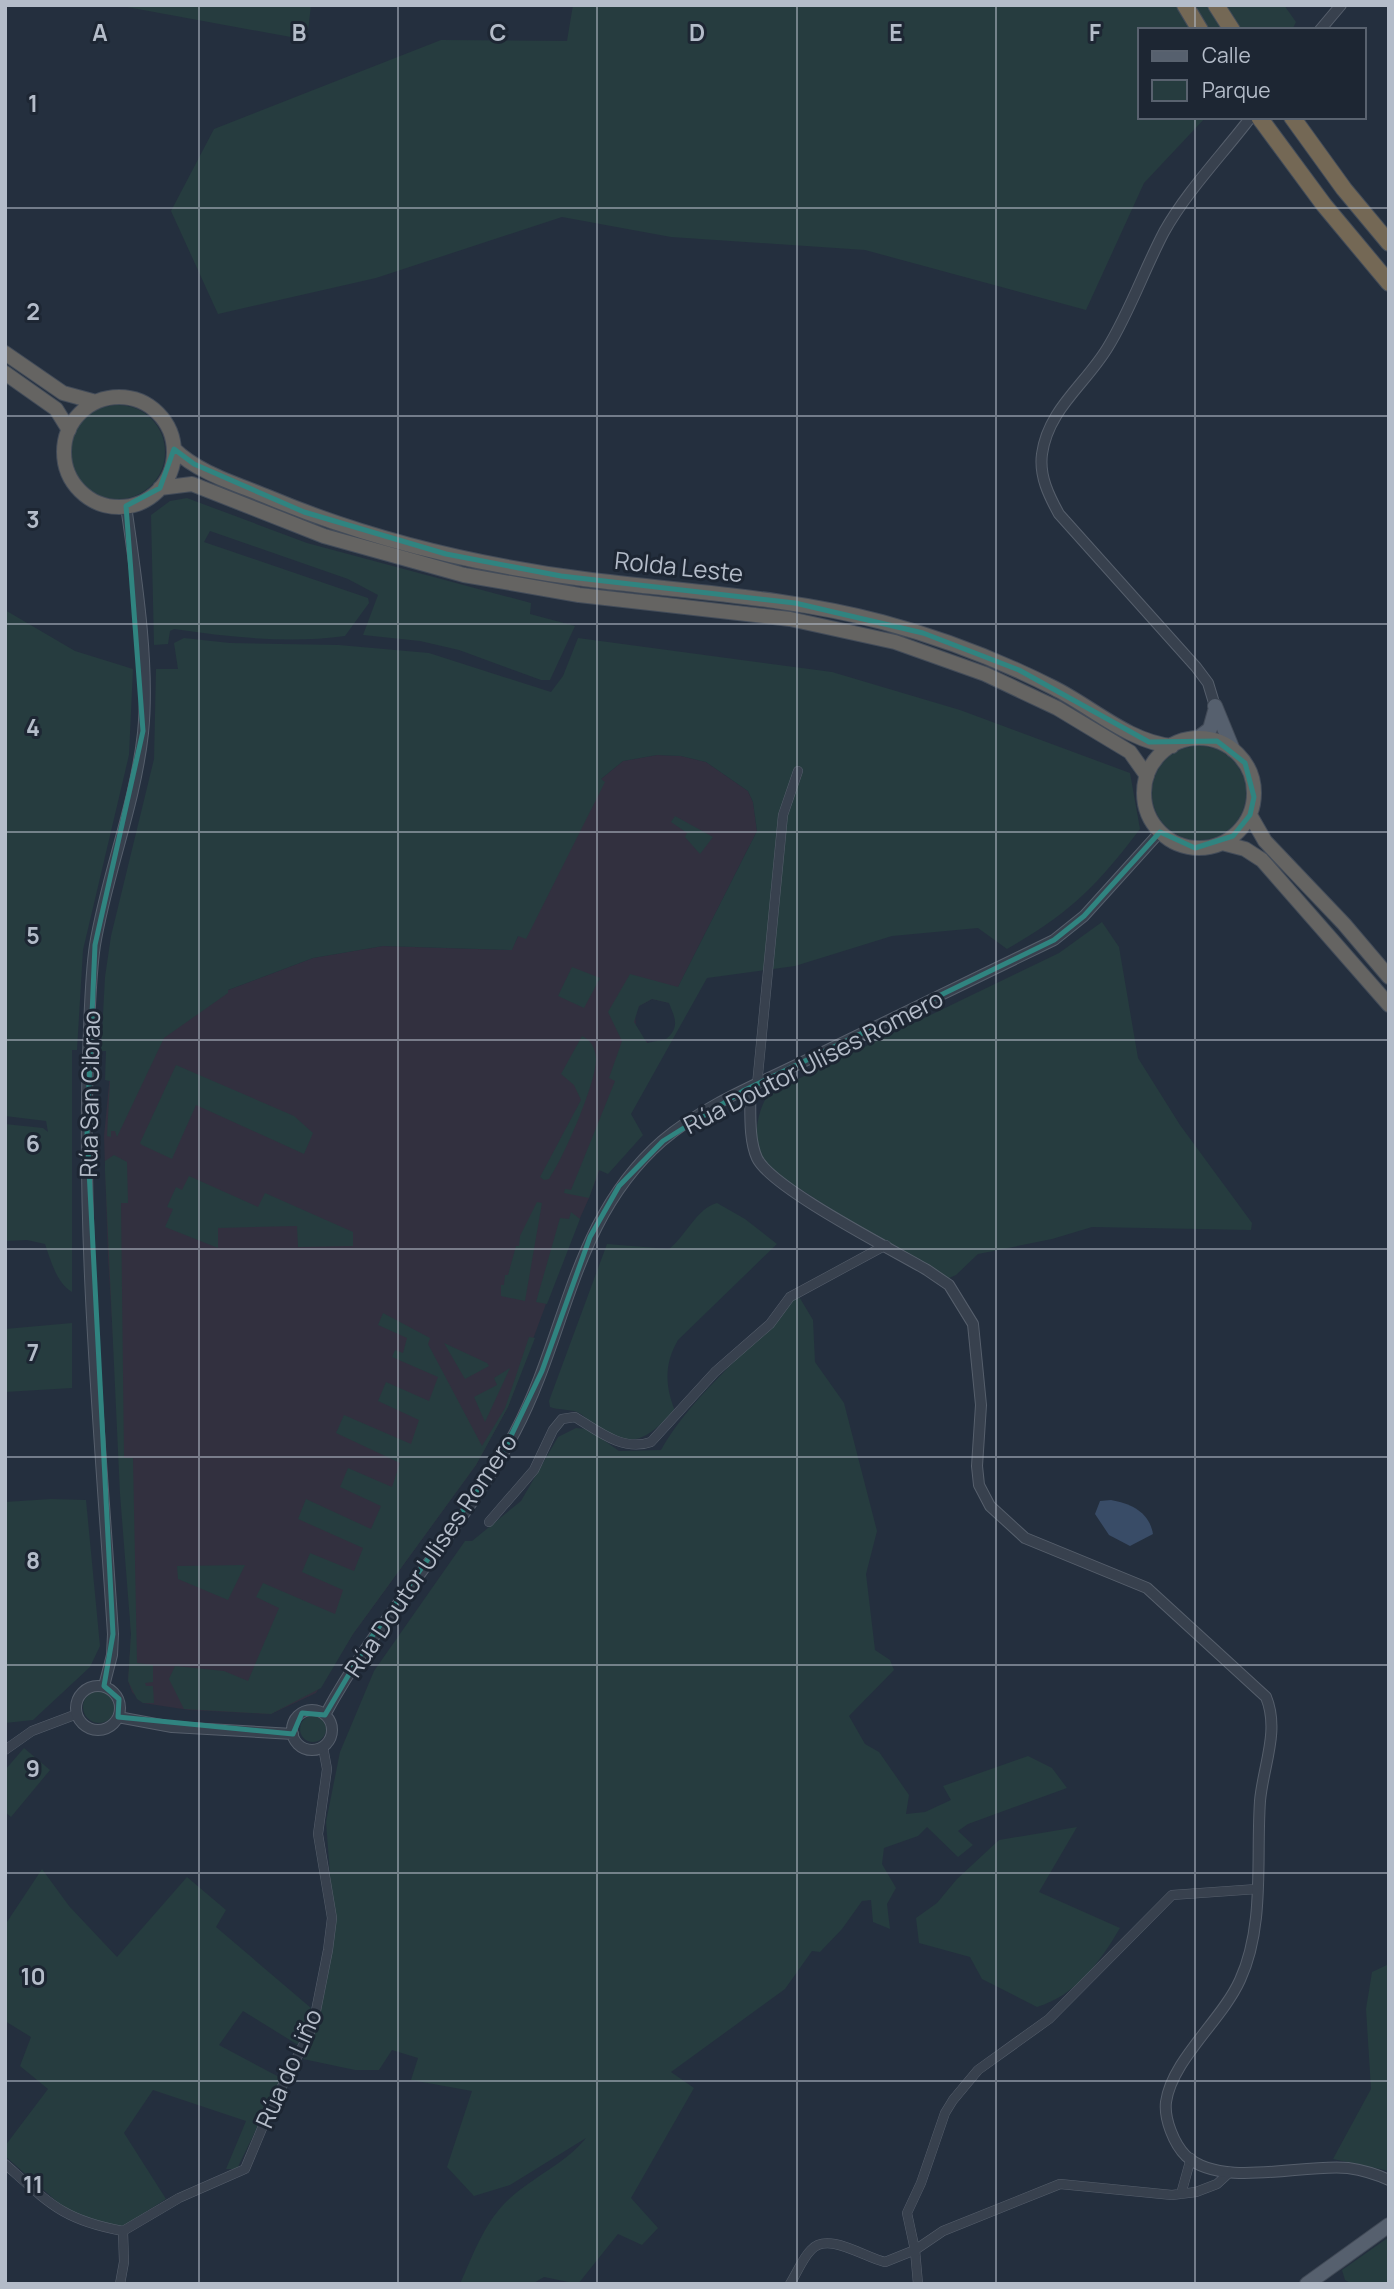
<svg xmlns="http://www.w3.org/2000/svg" width="1394" height="2289" font-family="Manrope,sans-serif">
<rect width="100%" height="100%" fill="#242f3e"/>
<path fill="#32303f" d="M657,755l24,1 25,6 42,29 5,11 4,29 -87,172 -18,-4 -13,7 -4,7 1,17 12,13 -59,155 -22,49 -59,160 -32,58 -123,169 -37,59 -45,21 -82,-4 -46,-7 -11,-11 -4,-11 3,-47 -23,-378 -4,-120 10,-103 199,-75 70,-12 128,4 90,-171 22,-18z"/>
<path fill="#263c3f" fill-rule="evenodd" d="M116,5h195l-4,35z
M573,5h711l12,17 -4,8h-152v87h66l-62,66 -58,127 -221,-60 -194,-13 -109,-20 -186,61 -158,36 -47,-103 43,-82 227,-89 126,1z
M71 452a47 47 0 1 1 94 0a47 47 0 1 1-94 0Z
M187,498l120,45 224,60 -1,11 45,12 -25,54h-9l-82,-30 -39,-9 -57,-6 15,-40 -30,-16 -138,-48 -6,11 164,56 1,5 -24,33c-55,8 -116,1 -171,-7l-4,2 -2,13 -14,1 -3,-130 19,-14z
M5,610l70,41 58,18 -4,86 -46,195 -6,100h-5v242c-16,-10 -21,-31 -27,-48l-18,-4 -22,1v-117l38,4 5,4 -2,-11 -41,-5z
M184,638l46,5 109,2 90,8 122,39 12,-16 15,-38 254,34 128,38 170,63 10,56c-44,58 -70,84 -133,120l-29,-21 -86,8 -97,30 -88,12 -76,136 12,21 -35,39 -9,-4 -10,28 -25,-5 1,-4 6,1 44,-109 -6,-3 13,-37 -14,-29 22,-38 48,13 79,-156 -4,-29 -5,-11 -42,-29 -25,-6 -24,-1 -34,6 -22,18 4,3 -79,157 -8,-3 -6,14 -129,-4 -70,12 -85,32v3l-64,45 -47,99 -2,-6h-4v6l-4,-1 3,-55 -5,-1 1,-29h-5l4,-74 6,-41 43,-177 2,-90h22l-4,-26zM652,999l17,4c5,13 12,24 -3,36l-19,4 -13,-21 5,-16z
M1152 793a47 47 0 1 1 94 0a47 47 0 1 1-94 0Z
M675,816l38,21 -13,17 -15,-17 2,-4 -16,-11z
M1102,922l17,25 19,111 42,67 72,98 -1,7 -159,-3 -40,12 -74,15 -22,21 -9,4c-48,-29 -96,-56 -142,-87 -13,-8 -31,-17 -39,-29 -15,-21 -10,-50 3,-70l290,-140z
M572,967l28,11 -16,30 -26,-12z
M582,1036c9,4 13,12 14,22 1,24 -33,101 -47,121l-5,1 -4,-3 41,-77 -7,-15 -13,-11z
M176,1065l118,51 19,17 -9,21 -108,-49 -24,54 -30,-14 -2,-2z
M114,1155l13,7 1,41h-7l3,255h9l4,205 16,2v17l-8,1 1,3h7l1,17h-11l-6,-4 -9,-18 3,-47 -11,-140 -15,-323v-10z
M189,1176l69,31 7,-14 88,39v14l-55,1 -1,-21 -79,2v20l-53,-21 8,-18 -6,-2 9,-20 6,3z
M537,1202l5,1 -17,98 -24,-5v-11h3l1,-10h3l8,-29h3l1,-10z
M717,1203l28,16 32,25 -99,96c-14,24 -13,46 -3,71 -27,25 -39,40 -76,18 -8,-5 -14,-14 -22,-17 -8,-3 -19,-2 -27,-5l-1,-6 58,-157 62,5c16,-12 28,-41 48,-46z
M571,1212l9,7 -33,85 -11,-2 24,-84 9,1z
M798,1295l15,25 2,42 29,41 33,128 -11,43 9,76 15,10 4,10 -45,46 16,28 14,8 30,43 -3,19 19,-2 26,-12 -8,-14 85,-30 24,12 15,20 -99,36 -10,7 15,14 -15,12 -31,-30 -9,9 -34,12 -2,16 14,24 -9,16 3,25 -17,-7 -2,-22 -9,1 -20,28 -22,23 -8,-1 -27,38 -114,83 23,16 -63,110 27,30 -16,17 -24,-11 -40,50 -34,-7 -12,7h-72c12,-27 24,-60 45,-81 25,-25 59,-38 81,-65l-76,47 -36,11 -27,-29 25,-76 -61,-11 7,-22 -26,-8 -13,20h-24l-52,-11 13,-29 11,-50 6,-66 -7,-92 14,-70 34,-81 91,-130h7l49,-40 37,-64 18,-9 12,1 31,22 42,-1c35,-61 93,-101 137,-155z
M383,1313l47,25 -2,6 54,102 23,-38 24,-71 6,1 -27,69 -32,58 -123,169 -32,54 -50,26 -87,-5 -15,-30 6,-13 49,5 24,10 31,-73 -23,-11 7,-14 72,31 8,-24 -41,-18 8,-19 44,18 9,-23 -65,-29 8,-20 65,30 10,-23 -41,-19 8,-19 44,19 8,-24 -64,-30 8,-18 67,29 8,-24 -41,-19 8,-19 43,19 9,-24 -46,-20 3,-7 8,3 4,-15 -29,-13z
M72,1323v65l-67,4v-63z
M444,1343l43,20 2,3 -24,13z
M510,1368l-25,54 -11,-25 23,-12 -3,-7z
M51,1499l35,1 14,146 -10,21 -57,53 -28,3v-221z
M245,1565l-17,35 -50,-21 -1,-13z
M83 1707a16 16 0 1 1 32 0a16 16 0 1 1-32 0Z
M300 1729a13 13 0 1 1 26 0a13 13 0 1 1-26 0Z
M24,1748l26,22 -39,47 -6,-5v-42z
M1077,1827l-38,65 81,36c-20,34 -44,67 -83,79l-55,-28 -12,-22 -51,-14 -3,-25 21,-15 20,-24 42,-39z
M42,1869l27,37 48,51 70,-80 39,33 -10,17 95,81 -13,37 -55,-34 -24,34 62,33 -44,91h-11l20,-48 -93,-31 -29,43 42,66 -44,28 -52,-14 -65,-57v-10l43,-57 -28,-23 11,-29 -26,-16v-96z
M1389,1964v207l-56,-12 38,-70 -5,-80 6,-37z
M1389,2237v47h-37l-7,-4 -3,-10z"/>
<path fill="#394c67" d="M1111,1500c21,4 38,12 42,34l-23,12 -21,-11 -14,-21 5,-13z"/>
<g fill="none" stroke-linecap="round" stroke-linejoin="round">
<defs>
<path id="minor" d="M757,1085l26,-270 15,-44
M489,1522l45,-52 19,-40 9,-11 13,-2c23,14 48,35 76,25l64,-70 55,-48 20,-27 96,-52
M5,1750l27,-19 45,-17
M5,2164c45,40 58,56 118,67
M1181,2194l10,-36
M123,2231l56,-33 66,-29 23,-55 45,-88 15,-76 4,-32 -14,-84 9,-65 -4,-22
M120,2284l4,-22 -1,-31
M790,2284c7,-11 12,-25 21,-34 17,-19 54,8 74,12l30,-12 -8,-37 14,-30 24,-70 8,-13 25,-30 71,-51 123,-124 85,-6
M918,2284l-3,-34 28,-19 117,-47 112,11 24,-3 21,-8 13,-12"/>
<path id="tertiary" d="M1320,30l21,-25
M1215,706l-7,-23 -12,-16 -137,-153c-10,-18 -20,-38 -17,-60 6,-45 44,-70 66,-107 22,-36 36,-77 56,-115 23,-41 58,-77 87,-115
M750,1088c1,21 -2,50 7,70 14,30 136,92 170,112l22,15 24,39 8,81 -4,61 2,19 11,21 35,32 122,50 119,109c14,34 -3,69 -6,104 -4,58 5,125 -20,179 -18,40 -68,80 -74,122 -2,17 8,42 20,54 36,33 118,7 162,12 14,2 28,6 41,12
M76 1708a22 22 0 1 1 44 0a22 22 0 1 1-44 0Z
M104,1686l8,-31 1,-21c-13,-201 -33,-402 -24,-604 1,-28 2,-58 6,-85 12,-72 40,-139 48,-212 7,-69 -7,-157 -17,-227
M292 1730a20 20 0 1 1 40 0a20 20 0 1 1-40 0Z
M325,1715c54,-101 137,-182 190,-283 53,-100 57,-212 147,-291 43,-37 100,-59 151,-84 81,-39 161,-78 241,-117l30,-24 76,-84
M118,1717l54,10 121,7"/>
<path id="primary" d="M1215,706l18,44
M1198,738l12,-9 5,-18
M1307,2284l82,-59"/>
<path id="trunk" d="M5,353l58,40 33,9
M5,373l51,36 13,21
M64 452a55 55 0 1 1 110 0a55 55 0 1 1-110 0Z
M174,449c24,24 63,35 94,48 100,42 209,68 316,82 100,13 200,17 298,43 60,16 117,38 172,66 38,19 75,54 118,58
M160,488l32,-4 132,52 140,39 115,20 211,24 105,23 90,32 72,34 73,44 17,24
M1144 793a55 55 0 1 1 110 0a55 55 0 1 1-110 0Z
M1250,815l15,26 79,83 45,53
M1222,843l23,6 17,11 127,145"/>
<path id="motorway" d="M1185,5l15,25
M1216,5l16,25
M1259,117l65,88 65,78
M1292,117l52,72 45,54"/>
</defs>
<use href="#minor" stroke="#565f6c" stroke-width="10"/>
<use href="#tertiary" stroke="#565f6c" stroke-width="12"/>
<use href="#primary" stroke="#414a57" stroke-width="16"/>
<use href="#trunk" stroke="#434c59" stroke-width="16"/>
<use href="#motorway" stroke="#434c59" stroke-width="18"/>
<use href="#minor" stroke="#38414e" stroke-width="9"/>
<use href="#tertiary" stroke="#38414e" stroke-width="10"/>
<use href="#primary" stroke="#56606e" stroke-width="14"/>
<use href="#trunk" stroke="#656462" stroke-width="14"/>
<use href="#motorway" stroke="#746855" stroke-width="16"/>
</g>
<path fill="none" stroke="#308480" stroke-width="5" stroke-linejoin="round" d="M174,449l20,15 110,48 142,42 115,22 234,27 128,30 96,37 130,72 68,-1 28,22 9,34 -4,18 -17,21 -38,12 -35,-16 -76,84 -30,24 -311,151 -80,50 -44,45 -29,51 -48,134 -43,90 -131,181 -43,73 -23,-2 -9,21 -175,-17 1,-18 -15,-13 9,-52 -26,-503 8,-186 48,-214 -17,-225 34,-18z"/>
<path fill="none" stroke="#b4bcc9" stroke-width="2" stroke-opacity="0.55" d="M199,5v2279M398,5v2279M597,5v2279M797,5v2279M996,5v2279M1195,5v25M1195,117v2167M5,208h1384M5,416h1384M5,624h1384M5,832h1384M5,1040h1384M5,1249h1384M5,1457h1384M5,1665h1384M5,1873h1384M5,2081h1384"/>
<g text-anchor="middle" dominant-baseline="central" stroke-width="6" stroke-linejoin="round" paint-order="stroke">
<g font-size="24" fill="#b4bcc9" stroke="#1d2633">
<text transform="translate(679 566) rotate(6)">Rolda Leste</text>
<text transform="translate(813 1061) rotate(-27)">Rúa Doutor Ulises Romero</text>
<text transform="translate(89 1094) rotate(-89)">Rúa San Cibrao</text>
<text transform="translate(430 1555) rotate(-56)">Rúa Doutor Ulises Romero</text>
<text transform="translate(288 2068) rotate(-66)">Rúa do Liño</text>
</g>
</g>
<g font-size="23" text-anchor="middle" font-weight="bold" fill="#b4bcc9" stroke="#1d2633" stroke-width="6" stroke-linejoin="round" paint-order="stroke">
<text x="100" y="41">A</text>
<text x="299" y="41">B</text>
<text x="498" y="41">C</text>
<text x="697" y="41">D</text>
<text x="896" y="41">E</text>
<text x="1095" y="41">F</text>
<text x="33" y="112">1</text>
<text x="33" y="320">2</text>
<text x="33" y="528">3</text>
<text x="33" y="736">4</text>
<text x="33" y="944">5</text>
<text x="33" y="1152">6</text>
<text x="33" y="1361">7</text>
<text x="33" y="1569">8</text>
<text x="33" y="1777">9</text>
<text x="33" y="1985">10</text>
<text x="33" y="2193">11</text>
</g>
<rect width="1394" height="2289" fill="none" stroke="#b4bcc9" stroke-width="14"/>
<rect x="1138" y="28" width="228" height="91" fill="#1d2633" stroke="#59626f" stroke-width="2"/>
<rect x="1152" y="51" width="35" height="10" fill="#56606e" stroke="#59626f" stroke-width="2"/>
<text x="1202" y="63" font-size="21" fill="#b4bcc9">Calle</text>
<rect x="1152" y="80" width="35" height="21" fill="#263c3f" stroke="#59626f" stroke-width="2"/>
<text x="1202" y="98" font-size="21" fill="#b4bcc9">Parque</text>
</svg>
